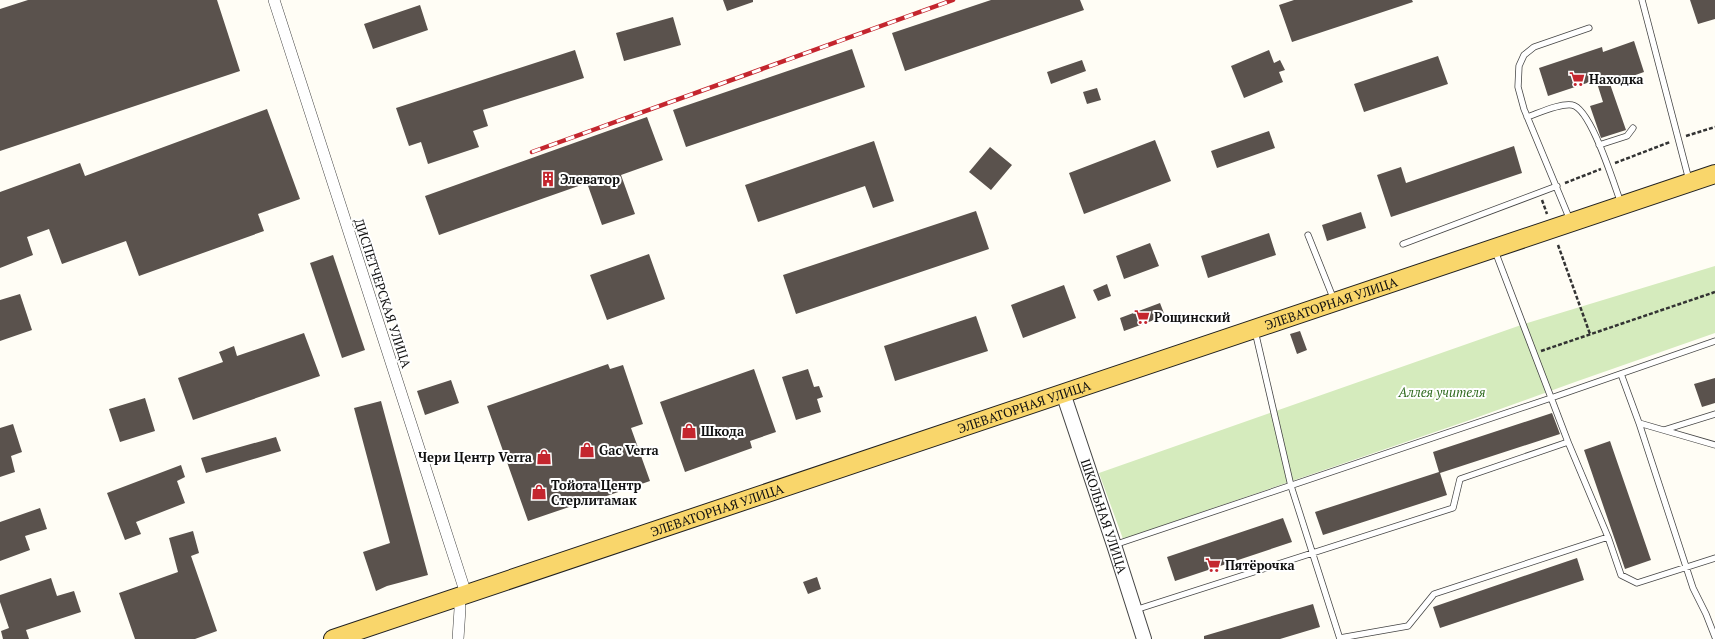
<svg xmlns="http://www.w3.org/2000/svg" width="1715" height="639" font-family="'PT Serif',serif">
<rect width="100%" height="100%" fill="#fffdf5"/>
<path fill="#d5ebbd" d="M1715,266v67l-140,49 -108,39 -344,118 -24,-66 425,-149z"/>
<path fill="#5a524d" d="M28,0h189l23,71 -240,80v-142z
M723,0h30v2l-26,9z
M991,0h89l4,10 -179,61 -13,-38z
M1294,0h118l1,2 -121,40 -13,-37z
M1690,0h25v19l-17,5z
M420,5l8,25 -55,19 -9,-25z
M673,17l8,28 -57,16 -8,-28z
M1634,41l10,31 -34,12 16,46 -25,8 -11,-32 13,-4 -7,-22 -48,16 -9,-28 63,-21 1,5z
M852,49l13,38 -179,60 -13,-37z
M575,50l9,28 -101,32 5,16 -15,5 6,16 -51,17 -7,-22 -12,4 -13,-38z
M1269,50l5,13 6,-3 5,10 -6,2 4,10 -39,16 -13,-32z
M1438,56l10,28 -84,28 -10,-28z
M1082,60l4,11 -35,13 -4,-12z
M1097,88l4,12 -14,4 -4,-12z
M267,109l33,90 -42,15 6,17 -125,45 -13,-35 -64,23 -13,-35 -22,8 6,18 -33,13v-76l80,-29 5,13z
M647,117l16,43 -42,15 14,39 -33,11 -15,-42 -148,52 -14,-39z
M1269,131l6,17 -58,20 -6,-17z
M1155,140l16,41 -87,33 -15,-41z
M874,141l20,60 -21,7 -8,-22 -107,36 -13,-37z
M1514,146l8,27 -131,44 -14,-42 24,-8 5,16z
M990,147l22,18 -21,25 -22,-18z
M976,211l13,38 -193,65 -13,-39z
M1361,212l5,16 -39,13 -5,-16z
M1269,233l7,22 -68,23 -7,-22z
M1150,243l9,23 -35,13 -8,-23z
M649,254l16,45 -58,21 -17,-45z
M333,255l32,95 -23,8 -32,-95z
M1107,284l4,12 -13,5 -5,-11z
M1064,285l12,33 -53,20 -12,-33z
M20,294l12,36 -32,11v-41z
M1160,303l5,13 -41,15 -4,-13z
M976,316l12,35 -93,30 -11,-35z
M1300,331l7,19 -10,4 -7,-20z
M304,333l16,43 -127,44 -15,-42 45,-16 -4,-10 15,-6 3,10z
M608,364l2,5 13,-4 20,59 -12,4 19,53 -78,27v-2l-44,15 -41,-115z
M754,369l22,63 -26,9 2,7 -67,24 -25,-70z
M808,369l6,18 5,-1 4,11 -6,2 4,13 -25,8 -14,-43z
M1715,378v25l-13,4 -8,-23z
M451,380l8,23 -34,12 -8,-24z
M145,398l10,33 -35,11 -11,-33z
M381,401l47,174 -41,11 -11,5 -13,-39 27,-9 -36,-135z
M1552,413l8,21 -120,39 7,22 -124,40 -8,-23 124,-40 -6,-20z
M13,424l9,28 -11,4 4,16 -15,5v-49z
M276,437l5,14 -75,22 -5,-15z
M1610,441l41,119 -26,9 -41,-119z
M181,465l4,12 -8,4 8,22 -49,19 5,12 -16,6 -18,-47z
M40,508l7,21 -22,7 5,14 -30,11v-39z
M1283,518l9,24 -117,39 -8,-24z
M193,531l6,22 -8,3 26,75 -22,8h-60l-16,-46 59,-21 -9,-34z
M1577,558l7,22 -144,48 -7,-21z
M817,577l4,12 -13,5 -5,-12z
M51,578l6,18 17,-5 7,21 -55,18 3,9h-26l-2,-8 8,-3 -9,-26v-7z
M1313,604l7,23 -40,12h-76v-3z"/>
<g fill="none" stroke-linecap="round" stroke-linejoin="round">
<defs>
<path id="service" d="M1642,0l47,180
M1527,117c12,-4 33,-14 45,-12 19,3 42,80 49,98
M1599,145l28,-9 6,-8
M1570,220l-46,-111 -6,-22 1,-21 5,-11 10,-8 55,-19
M1308,235l26,65
M1403,244l154,-58
M1495,251l73,191 40,95 13,38 16,8 78,-25
M1255,331l36,155 49,153
M1621,374l18,49 76,22
M1639,423l54,165 13,26 9,23
M1664,430l51,-16
M1114,545l437,-147 164,-57
M1135,610l318,-102 7,-29 108,-37
M1340,638l68,-12 26,-32 174,-57"/>
<path id="minor" d="M274,0l192,594
M458,639l2,-30 -1,-13"/>
<g id="tertiary">
<path id="s1" d="M1063,393l51,152 30,94"/>
</g>
<g id="primary">
<path id="s2" d="M333,639l1382,-465"/>
</g>
</defs>
<use href="#service" stroke="#444" stroke-width="7"/>
<use href="#minor" stroke="#444" stroke-width="12"/>
<use href="#tertiary" stroke="#444" stroke-width="16"/>
<use href="#primary" stroke="#222" stroke-width="20"/>
<path stroke="#333" stroke-width="2.5" stroke-dasharray="4 2" stroke-linecap="butt" d="M1686,136l29,-9
M1615,163l55,-21
M1565,183l36,-14
M1542,200l5,14
M1558,245l32,89
M1541,351l174,-59"/>
<use href="#service" stroke="#fff" stroke-width="5.5"/>
<use href="#minor" stroke="#fff" stroke-width="11"/>
<use href="#tertiary" stroke="#fff" stroke-width="14"/>
<use href="#primary" stroke="#f9d66b" stroke-width="18"/>
<defs>
<path id="rail" d="M532,152l421,-152"/>
</defs>
<use href="#rail" stroke="#c4262e" stroke-width="4.5"/>
<use href="#rail" stroke="#fff" stroke-width="3" stroke-dasharray="9" stroke-linecap="butt"/>
</g>
<defs>
<symbol id="supermarket-bare" viewBox="-9 -9 18 18"><path d="M-6-5.5h2.5l.6 2H6L4.5 2H-2.5L-4.4-4H-6ZM-1.5 3.2a1.3 1.3 0 1 0 .1 0ZM3 3.2a1.3 1.3 0 1 0 .1 0Z" fill="#c4262e" stroke="#fff" stroke-width="2.5" paint-order="stroke"/></symbol>
<symbol id="building-bare" viewBox="-9 -9 18 18"><path d="M-4-6H4V6H1V3H-1V6H-4ZM-2.5-4.3h1.7v1.8h-1.7ZM.8-4.3h1.7v1.8H.8ZM-2.5-1h1.7V.8h-1.7ZM.8-1h1.7V.8H.8Z" fill="#c4262e" stroke="#fff" stroke-width="2.5" paint-order="stroke"/></symbol>
<symbol id="shop-bare" viewBox="-9 -9 18 18"><path d="M-5-2.5h2.3a2.7 3.5 0 0 1 5.4 0H5L5.5 6h-11ZM-1.5-2.5h3a1.5 2.3 0 0 0-3 0Z" fill="#c4262e" stroke="#fff" stroke-width="2.5" paint-order="stroke"/></symbol>
</defs>
<g fill-rule="evenodd">
<use href="#supermarket-bare" x="1566" y="68" width="22" height="22"/>
<use href="#building-bare" x="537" y="168" width="22" height="22"/>
<use href="#supermarket-bare" x="1131" y="306" width="22" height="22"/>
<use href="#shop-bare" x="678" y="420" width="22" height="22"/>
<use href="#shop-bare" x="576" y="439" width="22" height="22"/>
<use href="#shop-bare" x="533" y="446" width="22" height="22"/>
<use href="#shop-bare" x="528" y="481" width="22" height="22"/>
<use href="#supermarket-bare" x="1202" y="554" width="22" height="22"/>
</g>
<g text-anchor="middle" dominant-baseline="central" stroke-width="4" stroke-linejoin="round" paint-order="stroke">
<g font-size="13" font-weight="bold" fill="#111" stroke="#fff" text-anchor="start">
<text x="1589" y="79">Находка</text>
<text x="560" y="179">Элеватор</text>
<text x="1154" y="317">Рощинский</text>
<text x="701" y="431">Шкода</text>
<text x="599" y="450">Gac Verra</text>
<text x="532" y="457" text-anchor="end">Чери Центр Verra</text>
<text x="551" y="485">Тойота Центр<tspan x="551" dy="15">Стерлитамак</tspan></text>
<text x="1225" y="565">Пятёрочка</text>
</g>
<g font-size="13" fill="#111" stroke="#fff">
<text transform="translate(383 293) rotate(72)">ДИСПЕТЧЕРСКАЯ УЛИЦА</text>
<text stroke="none"><textPath href="#s2" startOffset="1053">ЭЛЕВАТОРНАЯ УЛИЦА</textPath></text>
<text stroke="none"><textPath href="#s2" startOffset="729">ЭЛЕВАТОРНАЯ УЛИЦА</textPath></text>
<text stroke="none"><textPath href="#s2" startOffset="405">ЭЛЕВАТОРНАЯ УЛИЦА</textPath></text>
<text stroke="none"><textPath href="#s1" startOffset="130">ШКОЛЬНАЯ УЛИЦА</textPath></text>
</g>
<g font-size="13" font-style="italic" fill="#2f6b1f" stroke="#fff">
<text x="1442" y="392">Аллея учителя</text>
</g>
</g>
</svg>
